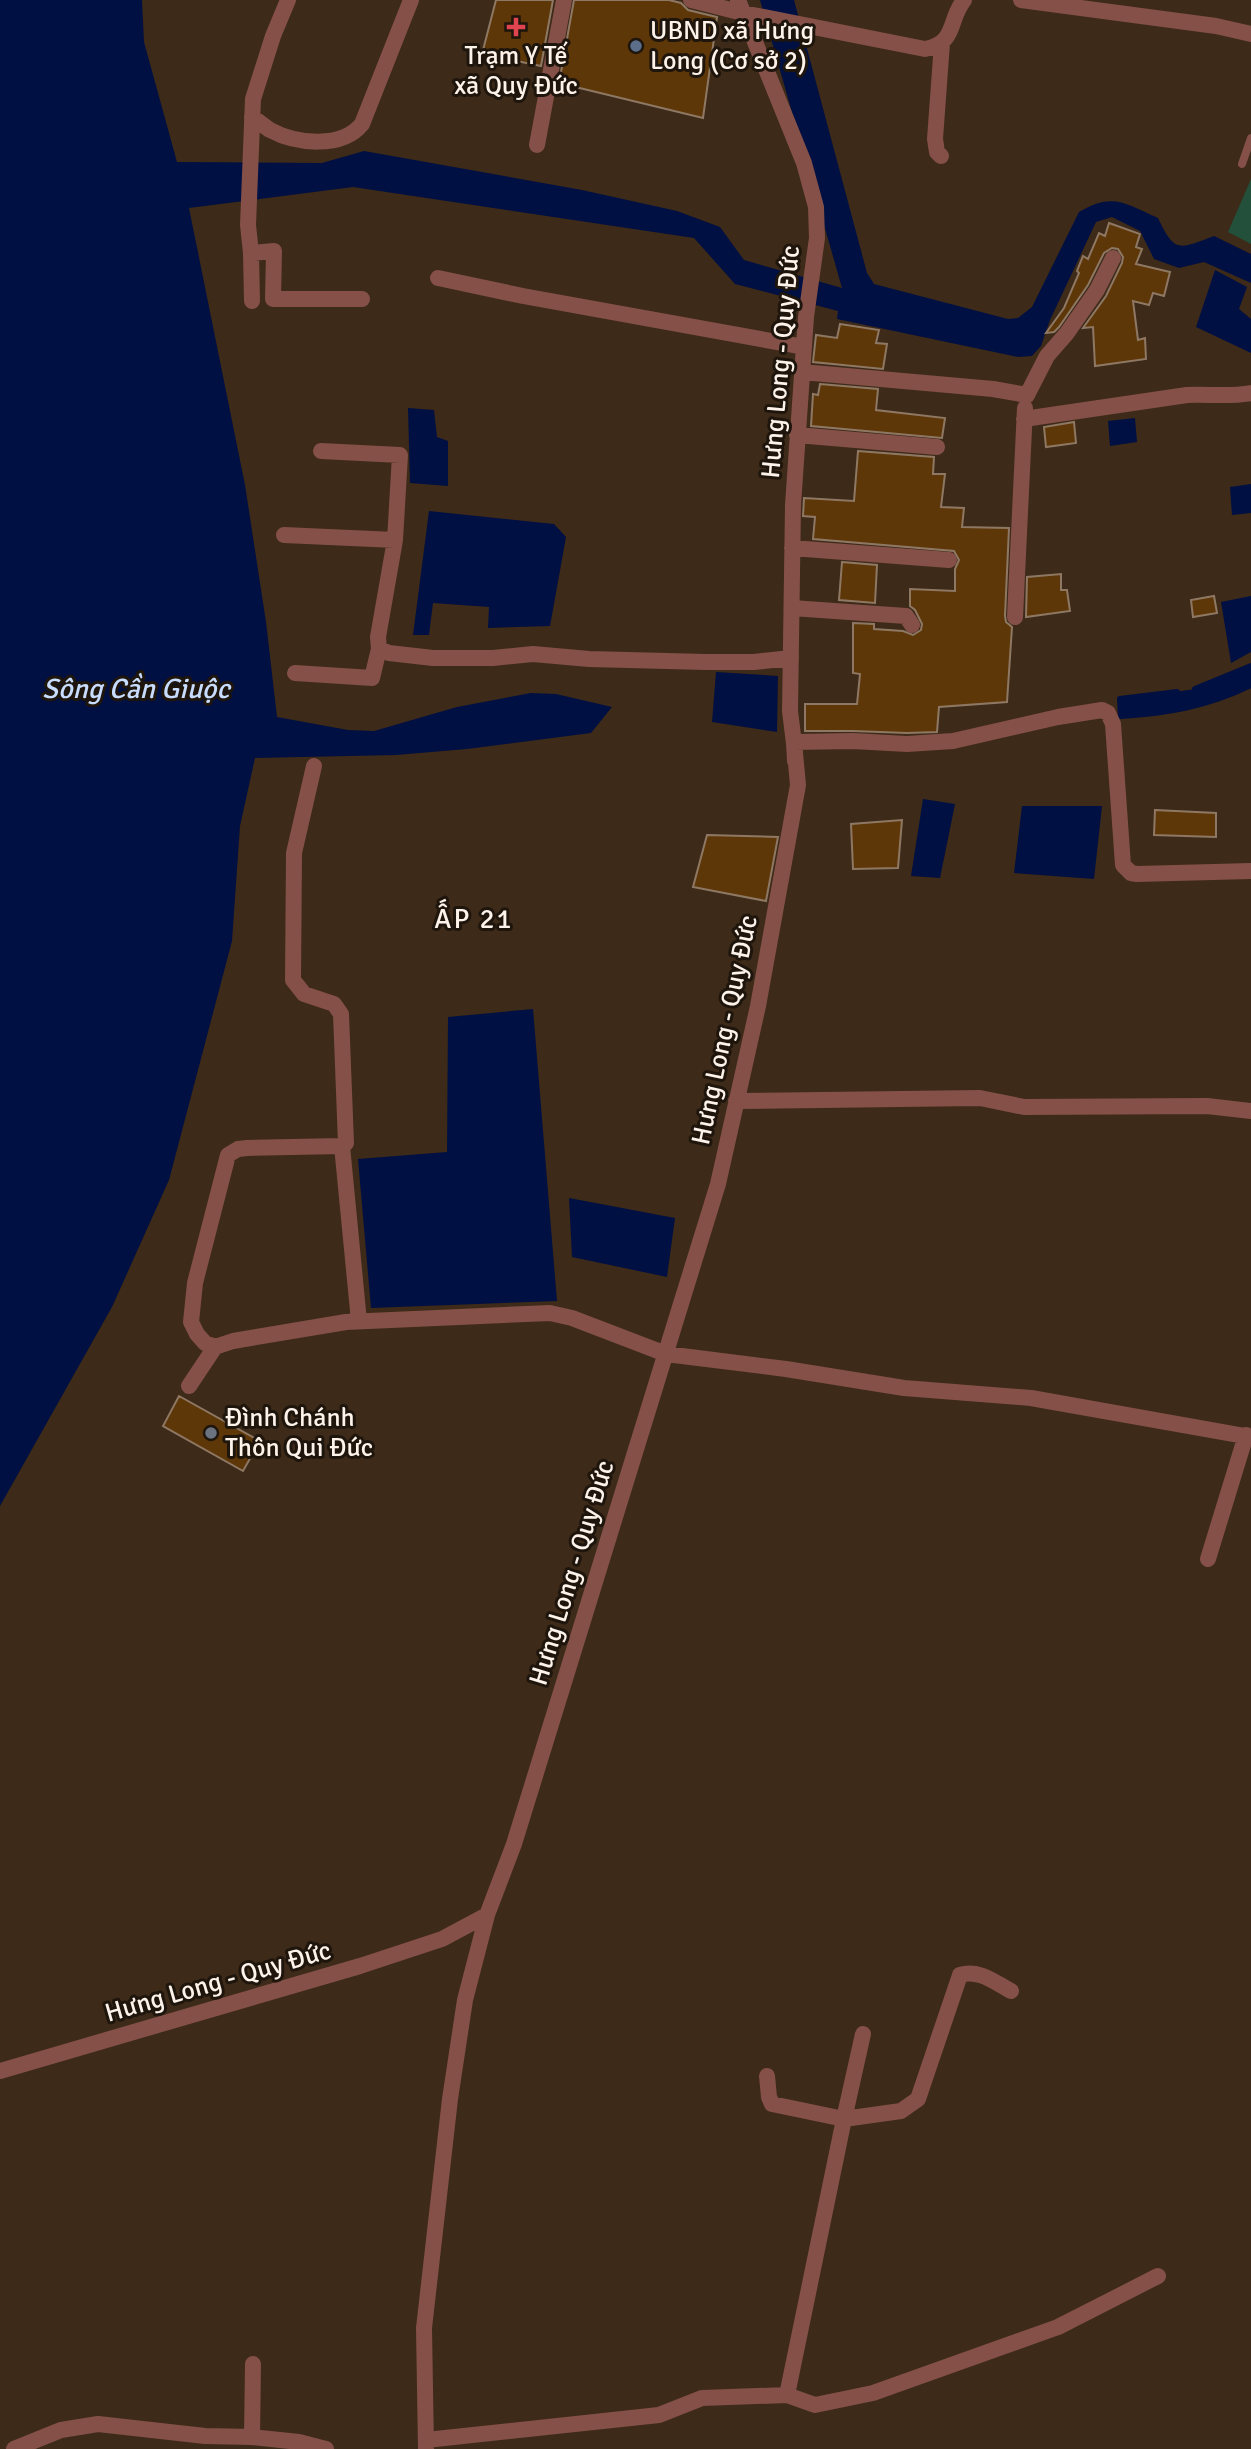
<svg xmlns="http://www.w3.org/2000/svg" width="1251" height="2449" font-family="Signika,sans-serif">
<rect width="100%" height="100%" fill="#3d2a18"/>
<path fill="#23503a" d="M1251,179v65l-23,-12z"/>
<path fill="#001042" d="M0,0h142l2,42 33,120 145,1 42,-12 218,39 95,21 43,16 24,33 98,28 -82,-288h34l73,273 7,11 134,35 10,-1 14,-11 47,-95c33,-20 46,-9 79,6 17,36 21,31 56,18l37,18v29l-47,-21 -25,6 -25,-9 -14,-28 -28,-14 -16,5 -46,98 -9,26 -9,10 -14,1 -181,-38 1,-8 -103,-27 -41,-46 -341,-51 -164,21 56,277 21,137 11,95 71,13 26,1 83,-24 74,-14 25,1 56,13 -21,26 -124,16 -71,6 -141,3 -15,68 -8,115 -63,239 -57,127 -112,199z
M1215,270l32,17 -8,22 12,10v34l-55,-26z
M408,408l26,2 3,27 11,4v45l-38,-3z
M1135,418l2,24 -27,4 -2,-25z
M1251,484v29l-19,2 -2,-28z
M429,511l125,13 12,13 -16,89 -62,2 1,-21 -56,-4 -4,32h-16z
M1251,596v56l-20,11 -10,-61z
M1251,666v19c-42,21 -84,28 -130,31l-1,-17 76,-10z
M716,672l62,4 -1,56 -65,-10z
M923,799l32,5 -15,74 -29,-2z
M1022,806h80l-8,73 -80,-6z
M533,1009l24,292 -186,7 -13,-149 89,-7 1,-135z
M569,1198l106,20 -8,59 -95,-20z"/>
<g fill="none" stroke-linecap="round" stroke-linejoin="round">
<path stroke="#001042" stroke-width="6" d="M1195,689l56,-23
M1177,692l-57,7 1,17c46,-3 88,-10 130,-31"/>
</g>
<path fill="#5e3708" stroke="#8e7864" stroke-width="2" d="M496,0h57l-12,66 -59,-12z
M574,0h95l12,3 7,7 29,7 -14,101 -144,-35z
M1109,223l31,11 -4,13 6,2 -6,15 34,8 -6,24 -11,-3 -4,12 -16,-4 5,39 7,-2 1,21 -51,7 -2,-39 -10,1 23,-32 16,-33 1,-6 -5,-8 -6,-1 -8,5 -16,32 -29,42 -5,5 -8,1 18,-25 15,-35 -2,-2 6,-15 5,3 11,-26 6,3z
M840,324l39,6 -3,13 11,1 -4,25 -70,-7 3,-27 21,3z
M820,384l58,5 -2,21 69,8 -3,20 -131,-12 2,-32 5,1z
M1074,422l2,21 -30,4 -2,-20z
M858,451l76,6 -1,17h12l-4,33 23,1 -2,19 47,1 -4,88 1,6 6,5 -5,75 -68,5 -2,25 -30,1 -54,-2h-48v-27h52l3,-30 -7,-1v-50l21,1v5l29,2 10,4 8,-5 1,-6 -7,-14 -5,-4v-17l45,2v-22l4,-9 -5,-9 -141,-12 2,-22 -12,-1 1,-18 50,3z
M842,562l35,3 -2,38 -36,-3z
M1061,574v16h6l3,21 -44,6 1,-40z
M1214,596l3,17 -24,4 -2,-17z
M1155,810l61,3v24l-62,-2z
M902,820l-4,48 -45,1 -2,-45z
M707,835l71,2 -12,64 -73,-14z
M179,1396l81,45 -17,30 -80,-45z"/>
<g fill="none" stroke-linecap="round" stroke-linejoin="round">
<path stroke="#845048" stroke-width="8" d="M1242,164l9,-26"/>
<path stroke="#845048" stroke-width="16" d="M288,0l-15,36 -20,63 -5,126 3,28 23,-2 -1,48h89
M691,0l52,13 182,36c32,-6 23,-29 39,-49
M738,0l66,163 12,44 1,31 -11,79 -13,188 -3,206 5,41
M1021,0l195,26 35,8
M252,117c6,4 12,9 18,13 26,14 72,19 92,-6l49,-124
M537,145l27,-145
M941,156l-4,-4 -2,-13 7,-96
M251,253l1,48
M438,278l85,18 281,51
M802,372l191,17 34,6 20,-39 20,-23 30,-43 16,-32
M1024,419l163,-24c22,-1 43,2 64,-2
M797,435l140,12
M321,451l79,4 -5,85 -17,97 1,12 10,4 44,5h60l40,-4 56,5 117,3h48l37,-4
M284,535l111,5
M792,548l157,12
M792,608l114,8 6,9
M1015,617l10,-209
M295,673l77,5 7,-29
M794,742l59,-1 54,3 46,-3 105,-24 44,-7 6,3 5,11 10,141 8,8 6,1 114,-3
M736,1101l244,-3 44,9 183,-1 44,5
M342,1146l17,175
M215,1347l-10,-4 -8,-9 -6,-12 4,-39 33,-128 10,-6 9,-1 95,-2 4,-3 -5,-129 -7,-10 -30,-10 -11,-14 1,-127 20,-87
M189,1386l26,-39 18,-6 113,-19 204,-9 22,5 94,36 120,15 118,19 127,10 220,39
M1208,1559l38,-124
M0,2071l360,-105 82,-27 45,-24 27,-71 204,-660 40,-178 40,-221 -4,-43 1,19
M767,2076l2,21 3,7 72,15 19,-85
M253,2364l-1,73 47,5 27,7
M787,2395l57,-276 57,-8 17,-12 42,-124c19,-6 34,7 51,16
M426,2440l233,-25 43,-17 85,-3 28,10 58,-12 185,-66 100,-51
M14,2449l47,-19 37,-6 107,12 47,1
M426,2449l-2,-121 26,-229 15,-99 22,-85"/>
</g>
<path fill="#e0444e" stroke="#1e150d" stroke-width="2.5" d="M512.5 16.5h7v7h7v7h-7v7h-7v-7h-7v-7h7z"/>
<circle fill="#5c6f8a" stroke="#1e150d" stroke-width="2.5" cx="636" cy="46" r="7"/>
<circle fill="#6b7280" stroke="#1e150d" stroke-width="2.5" cx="211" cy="1433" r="7"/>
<g text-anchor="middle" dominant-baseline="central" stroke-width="6" stroke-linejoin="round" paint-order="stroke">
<g font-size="26" fill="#fdf3ea" stroke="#1e150d" text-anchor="start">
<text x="650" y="31">UBND xã Hưng<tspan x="650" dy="30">Long (Cơ sở 2)</tspan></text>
<text x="516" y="56" text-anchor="middle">Trạm Y Tế<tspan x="516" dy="30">xã Quy Đức</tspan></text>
<text x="225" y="1418">Đình Chánh<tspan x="225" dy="30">Thôn Qui Đức</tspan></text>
</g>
<g font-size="26" fill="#fdf3ea" stroke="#1e150d">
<text transform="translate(781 362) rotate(-85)">Hưng Long - Quy Đức</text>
<text transform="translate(725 1030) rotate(-78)">Hưng Long - Quy Đức</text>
<text transform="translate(572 1573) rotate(-73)">Hưng Long - Quy Đức</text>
<text transform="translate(218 1982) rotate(-16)">Hưng Long - Quy Đức</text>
</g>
<g font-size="28" font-style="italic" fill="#c8ddfe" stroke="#1e150d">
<text x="136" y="689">Sông Cần Giuộc</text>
</g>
<g font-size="28" letter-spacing="2" fill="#fdf3ea" stroke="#1e150d">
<text x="474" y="919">ẤP 21</text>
</g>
</g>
</svg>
